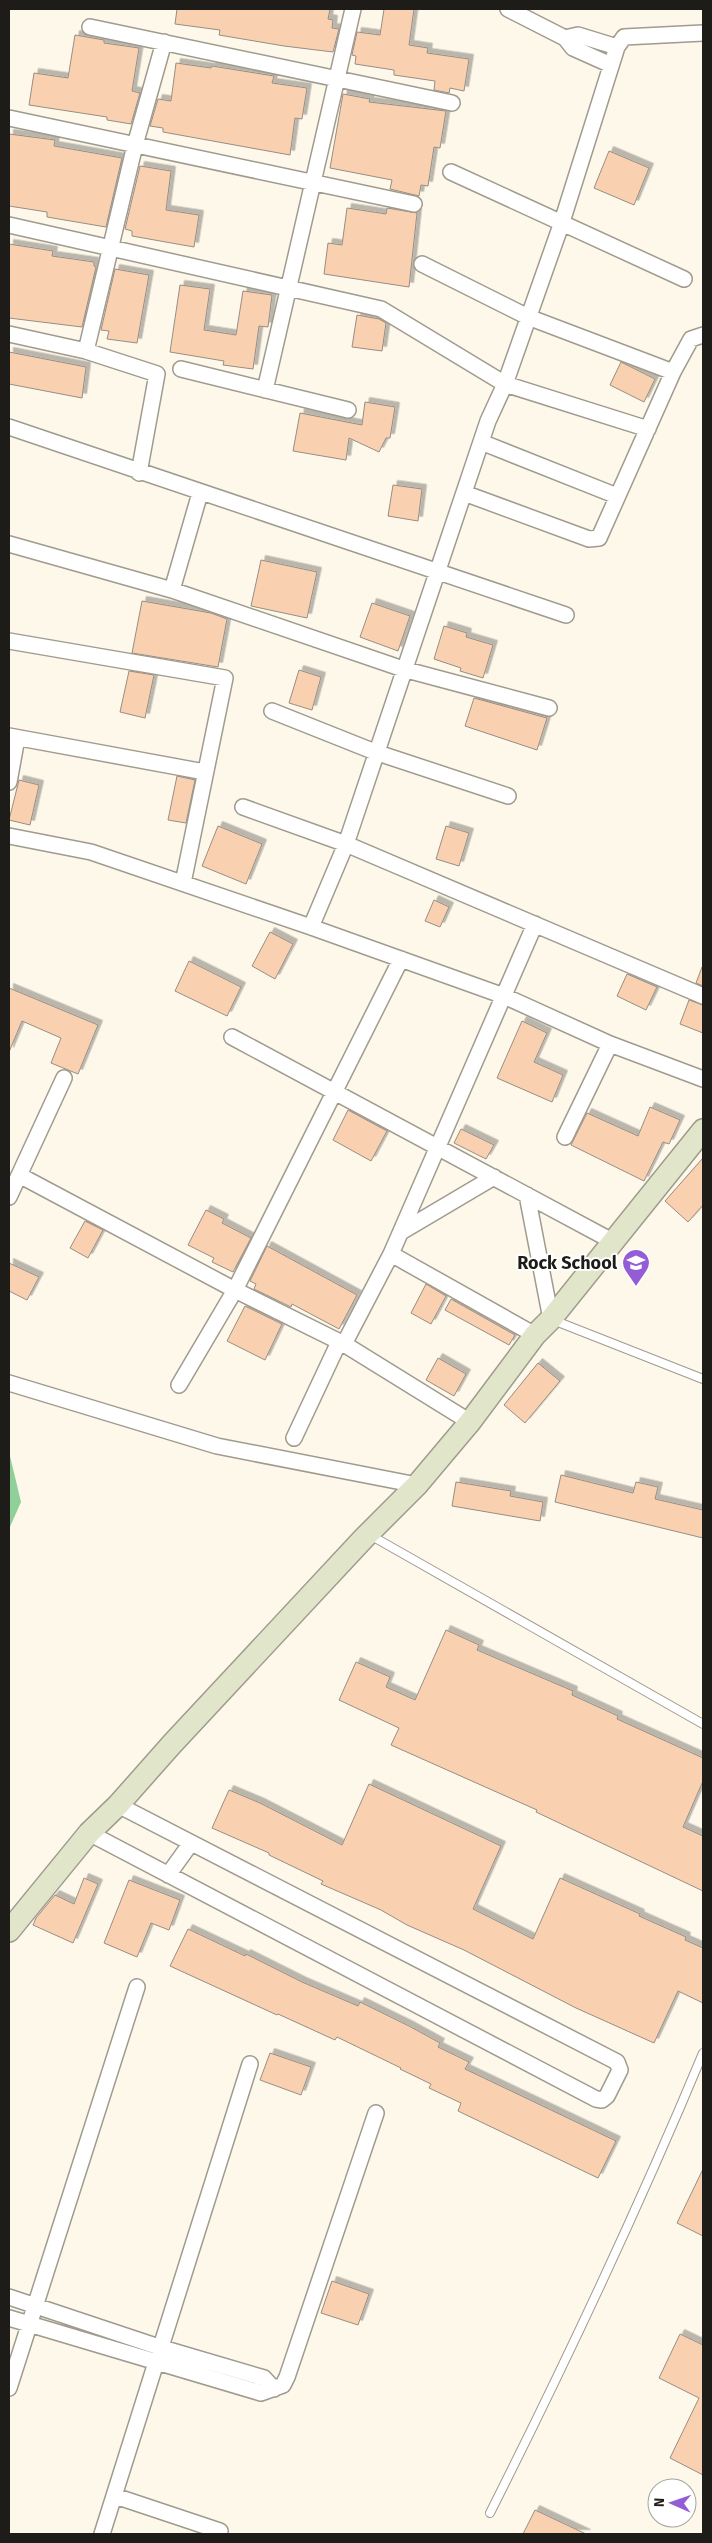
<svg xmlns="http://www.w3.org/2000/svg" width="712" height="2543" font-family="'Fira Sans',sans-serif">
<defs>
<filter id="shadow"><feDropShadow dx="4.5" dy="-4.5" stdDeviation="0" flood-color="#0004"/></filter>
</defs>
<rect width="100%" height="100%" fill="#fdf8ea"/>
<path fill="#8ed098" d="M9,1452l12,50 -12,27z"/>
<path fill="#f9d1b1" stroke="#988d84" filter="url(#shadow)" d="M177,9h153l-2,10 5,1 -1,8 7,1 -6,23 -49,-6 -65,-11 1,-5 -45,-6z
M384,9h30l-5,36 19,3 -1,5 42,6 -5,32 -14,-3 -1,5 -15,-3 1,-9 -41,-6v-5l-39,-6 1,-8 -4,-1 5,-23 23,3z
M75,35l29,5v3l35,5 -7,43 8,2 -9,31 -24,-4v-3l-78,-12 5,-32 34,5z
M176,63l35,5 1,-2 62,10 -2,7 35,5 -5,31 -7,-1 -5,37 -127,-23v-4l-13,-2 8,-27 13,2z
M343,94l27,5 -1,3 77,9 -6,37 -6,-1 -6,39 -7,-1 -2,11 -29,-7 2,-9 -62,-12z
M9,134l46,6 -1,6 68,12 -16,69 -59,-10v-5l-38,-6z
M609,151l40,17 -15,37 -40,-17z
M140,166l31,5 -5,39 33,5 -5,32 -62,-11v-5l-7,-2z
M347,208l39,6 1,-6 30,5 -8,74 -85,-13 4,-31 14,2z
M9,244l44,7 -1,5 42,6v4l2,1 -14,60 -73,-9z
M115,269l34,6 -12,68 -30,-4 2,-8 -8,-1z
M180,285l30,4 -6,41 32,5 7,-44 29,4 -4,32 -9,-1 -6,43 -30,-4 1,-4 -54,-9z
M357,315l22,4 7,4 -4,28 -30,-4z
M9,352l77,15 -4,31 -73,-14z
M621,362l34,17 -11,23 -34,-17z
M365,402l30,5 -5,31h-4l-7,14 -30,-14 -3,22 -53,-9 7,-38 62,12z
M393,485l29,4 -4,32 -30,-5z
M261,560l56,12 -10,46 -56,-12z
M142,601l69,12 16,6 -9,48 -86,-14z
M372,603l38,13 -12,35 -38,-14z
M444,626l23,7 -1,4 27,8 -10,33 -23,-7 1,-3 -27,-9z
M299,670l22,7 -9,33 -23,-7z
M129,671l25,4 -9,43 -25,-6z
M474,698l73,20 -10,32 -72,-24z
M177,776l18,4 -9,43 -18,-3z
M19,780l20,5 -9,40 -21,-5z
M218,826l44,18 -16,40 -44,-18z
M446,826l23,7 -10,33 -23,-7z
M434,900l15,7 -9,20 -15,-6z
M270,932l23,12 -18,35 -23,-13z
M189,961l52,26 -14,29 -52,-25z
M702,967h1v19l-7,-3z
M627,974l30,13 -11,23 -29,-14z
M9,988l89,37 -20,49 -27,-11 10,-25 -39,-17 -13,31z
M689,1000l14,5v28l-23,-9z
M522,1021l25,12 -13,29 29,13 -11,27 -55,-24z
M650,1107l30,13 -11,24 -6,-2 -19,39 -73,-36 16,-32 51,23z
M348,1110l39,21 -16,30 -38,-21z
M461,1129l33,16 -8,14 -32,-16z
M703,1158v47l-15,17 -23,-21z
M206,1210l18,9 -2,4 29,15 -18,34 -21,-10 2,-4 -26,-13z
M85,1221l18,9 -15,28 -18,-10z
M267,1246l90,49 -18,34 -47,-25 -1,3 -37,-18 2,-5 -6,-3z
M9,1263l30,14 -12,23 -18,-9z
M426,1284l20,12 -15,28 -20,-11z
M451,1299l64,36 -6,10 -64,-35z
M245,1306l37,18 -17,36 -38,-19z
M438,1358l28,16 -12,22 -28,-16z
M538,1363l22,18 -35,42 -21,-18z
M561,1475l72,18 3,-11 22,5 -3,12 48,11v28l-148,-36z
M456,1482l55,9 -1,5 33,6 -3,19 -88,-15z
M446,1630l33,15 -2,5 96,41 -1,4 46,21 -1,3 86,39v23l-20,46 20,9v55l-167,-79 1,-2 -146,-65 8,-17 -60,-28 17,-38 34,15 -4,10 29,13z
M369,1784l132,62 -28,63 60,30 27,-61 80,36 -1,2 47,21 -1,3 18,8v55l-25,-12 -24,52 -78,-35 -112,-58 -57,-25 -26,-15 -60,-26 2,-3 -54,-26v-2l-57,-25 17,-38 31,13 82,42z
M84,1878l14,6 -25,59 -40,-18 3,-7 19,-23 19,9z
M129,1880l51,20 -11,30 -18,-7 -14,34 -33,-14z
M188,1929l57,27 1,-2 56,28 56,24 2,-4 49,24 31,17 -2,4 31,15 -4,7 151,72 -18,37 -140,-67 3,-8 -32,-15 2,-4 -31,-15 1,-1 -64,-31 -2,3 -57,-26 -1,1 -107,-49z
M270,2053l41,14 -10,28 -41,-15z
M703,2169v67l-26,-13z
M332,2281l37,13 -11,31 -37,-12z
M680,2334l23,11v130l-33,-17 29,-60 -40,-20z
M535,2510l51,24h-63z"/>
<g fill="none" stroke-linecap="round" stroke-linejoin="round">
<defs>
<path id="lane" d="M553,1320l150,59
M370,1535l333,189
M490,2513c76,-151 148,-304 213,-460"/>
<path id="street" d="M508,9l57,29 8,10 38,17
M90,27l362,76
M565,38l13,-3 39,12
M9,118l405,86
M451,172l233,107
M9,225l372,84 124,75 56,-159 56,-178 7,-10 79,-4
M422,264l106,53 145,55
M9,334l77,17 71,23 -18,99
M86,351l49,-206 29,-103
M181,369l167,41
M265,390l88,-381
M9,427l557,188
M648,429l-143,-45 -17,37 -142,423 357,152
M481,442l136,54
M464,493l125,46 10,-1 74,-166 18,-33 12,-4
M9,544l163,46 231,79 146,39
M172,590l28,-97
M9,641l216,37 -42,205
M272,711l103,41 133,44
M9,736l196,36
M9,782l8,-44
M243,807l103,37 -35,83
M9,836l82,16 220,75 193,69 106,48 93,35
M232,1037l382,205
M565,1137l45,-93
M19,1175l216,115 109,54 126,78
M527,1195l24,124
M9,1197l55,-119
M401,1232l93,-55
M391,1254l144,81
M344,1344l47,-90 144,-330
M9,1383l208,63 200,39
M179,1385l56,-95 166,-331
M294,1438l45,-96
M89,1833l507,266 6,1 5,-4 13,-26 -3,-8 -499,-257
M168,1875l23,-32
M9,2297l153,51 102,30 10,11
M9,2318l252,75 22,-8 4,-8 89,-264
M9,2388l128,-401
M115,2496l105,35
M102,2534l148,-470"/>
<path id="secondary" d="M9,1931l80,-98 29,-28 54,-61 192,-206 53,-53 53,-63 65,-87 16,-16 152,-189"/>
</defs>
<use href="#lane" stroke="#a09b8f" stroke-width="10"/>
<use href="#street" stroke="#a09b8f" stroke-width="18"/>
<use href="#secondary" stroke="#a09b8f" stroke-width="24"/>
<use href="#lane" stroke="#fff" stroke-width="8"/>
<use href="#street" stroke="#fff" stroke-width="15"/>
<use href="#secondary" stroke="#e1e6ca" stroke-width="21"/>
</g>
<defs>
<symbol id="school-pin" viewBox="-11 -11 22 30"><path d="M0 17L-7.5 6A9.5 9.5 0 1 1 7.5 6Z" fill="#945dd5" stroke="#fff"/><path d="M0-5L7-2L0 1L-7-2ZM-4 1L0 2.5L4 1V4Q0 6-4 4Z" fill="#fff"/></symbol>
</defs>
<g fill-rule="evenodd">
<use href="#school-pin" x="620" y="1247" width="32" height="43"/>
</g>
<g text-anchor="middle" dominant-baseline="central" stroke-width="4" stroke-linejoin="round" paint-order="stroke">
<g font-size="18" font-weight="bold" fill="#1e1c18" stroke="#fff" text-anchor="end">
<text x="617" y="1263">Rock School</text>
</g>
</g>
<rect width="712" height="2543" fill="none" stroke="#1e1c18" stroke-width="20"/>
<g transform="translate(672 2503) rotate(272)"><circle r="24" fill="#ffffff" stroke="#a5a4a3"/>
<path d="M0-4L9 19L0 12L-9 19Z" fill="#945dd5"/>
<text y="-8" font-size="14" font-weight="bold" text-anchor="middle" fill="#1e1c18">N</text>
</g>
</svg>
